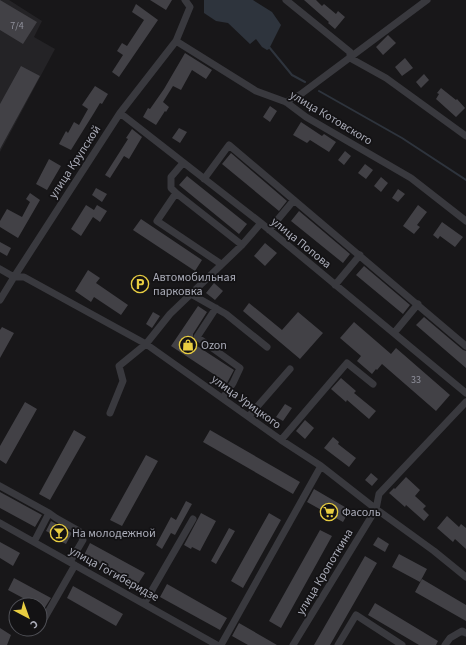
<svg xmlns="http://www.w3.org/2000/svg" width="466" height="645" font-family="'Source Sans 3',sans-serif">
<rect width="100%" height="100%" fill="#181719"/>
<path fill="#242326" d="M0,0h9l33,21 -8,16 21,12 -55,103z"/>
<path fill="#2e343d" d="M204,0h49l19,12 9,13 -12,24 -2,1 -5,-3 -6,-8 -6,5 -22,-21 -12,-2 -12,-8z"/>
<g fill="none" stroke-linecap="round" stroke-linejoin="round">
<path stroke="#2e343d" stroke-width="2" d="M269,47l23,28 13,7
M319,91l83,47 64,42"/>
</g>
<path fill="#424146" d="M0,0l37,22 -14,22 -23,-14z
M150,0h22l-6,10z
M304,0h12l6,6 2,-2 12,10 2,-3 7,6 -10,12 -7,-6 1,-1z
M136,4l22,16 -39,57 -7,-5 11,-17 -6,-4 5,-8 5,3 17,-26 -12,-8z
M388,35l8,8 -13,12 -7,-8z
M185,53l27,17 -6,9 -14,-9 -11,20 -8,-4 -10,16 6,5 -3,5 -1,-1 -9,14 -13,-8 5,-9 2,1 14,-20z
M405,58l8,10 -11,8 -7,-9z
M21,66l19,10 -40,73v-45z
M424,74l5,6 -8,8 -5,-6z
M95,86l13,8 -6,10 -2,-1 -6,10 -23,37 -12,-6 7,-13 2,2 6,-11 5,3 9,-16 -6,-4z
M441,88l15,12 1,-1 8,9 -9,9 -20,-18 3,-5 -2,-1z
M270,106l7,5 -7,11 -7,-5z
M301,122l21,14 2,-2 12,8 -7,10 -19,-12 -3,3 -14,-8z
M179,128l8,4 -7,11 -8,-5z
M132,129l10,8 -13,22 -5,-3 -14,22 -5,-3 23,-36 -2,-1z
M345,151l6,5 -7,9 -6,-5z
M231,153l56,48 -8,10 -57,-47z
M49,159l12,7 -14,24 -11,-6z
M365,164l8,6 -7,9 -8,-6z
M187,176l60,48 -8,10 -60,-49z
M381,177l7,6 -7,9 -7,-6z
M96,188l11,6 -5,8 -10,-7z
M398,189l7,5 -7,8 -6,-4z
M30,193l10,7 -22,38 -18,-11v-6l7,-12 15,8 8,-15 -4,-3z
M86,205l8,5 3,-5 10,6 -7,11 -7,-5 -12,19 -10,-7z
M418,205l9,7 -10,13 3,2 -6,7 -11,-8z
M299,211l51,43 -7,9 -52,-42z
M141,219l61,41 -7,11 -62,-41z
M442,222l21,15 -8,10 -15,-11 -2,3 -5,-4z
M0,242l11,6 -4,8 -7,-4z
M265,243l12,10 -12,13 -11,-10z
M364,266l46,39 -7,9 -47,-39z
M88,270l12,8 -4,5 32,22 -7,10 -27,-18 -3,5 -16,-11z
M214,283l9,8 -8,9 -9,-7z
M249,303l33,27 16,-18 25,21 -23,26 -57,-48z
M198,306l9,6 -14,22v6l-2,2 43,28 -7,13 -56,-37z
M153,312l7,4 -8,12 -6,-4z
M424,317l39,33 3,1v17l-50,-43z
M354,322l37,32 5,-6 54,47 -14,16 -54,-47 -5,6 -1,-1 -4,5 -15,-13 4,-5 -21,-18z
M2,327l12,6 -14,25v-28z
M341,378l15,13 -2,2 22,18 -7,8 -22,-19 -1,2 -15,-13z
M25,402l12,7 -31,55 -6,-4v-14z
M285,404l7,4 -9,13 -7,-4z
M305,420l9,8 -9,11 -9,-8z
M74,430l12,7 -36,63 -11,-6z
M210,430l90,52 -7,12 -90,-52z
M333,437l6,5 -1,2 18,14 -7,9 -25,-19z
M146,455l12,6 -36,65 -12,-6z
M371,473l7,6 -6,7 -7,-6z
M406,477l14,13 -5,6 11,10 -3,3 6,6 -5,6 -18,-16 -1,2 -16,-14 5,-5 1,1z
M314,489l36,21 -7,12 -36,-20z
M0,492l42,23 -7,12 -35,-19z
M186,501l6,3 -17,31 -4,-2 -9,16 -6,-4 15,-28 5,3z
M201,513l15,8 -16,30 -8,-4 -1,2 -7,-4z
M269,513l12,7 -38,68 -12,-7z
M447,516l12,11 2,-3 5,4v21l-11,-10 -2,3 -16,-14z
M51,521l21,12 -6,11 -14,-7 2,-2 -8,-4z
M229,528l6,3 -19,33 -5,-3z
M320,530l12,6 -51,92 -12,-7z
M378,537l11,7 -4,8 -12,-7z
M0,542l20,11 -7,13 -13,-8z
M90,543l55,30 -7,11 -54,-29z
M399,554l28,15 -7,13 -28,-15z
M365,556l12,7 -47,82h-16z
M14,578l37,20 -7,11 -4,-2v-2h-4l-28,-15z
M422,579l44,26v16l-51,-29z
M167,584l60,34 -7,12 -60,-33z
M73,586l50,28 -7,12 -49,-28z
M375,603l63,38 -2,4h-17l-51,-30z
M239,623l38,22h-29l-16,-9z
M0,628l11,7 -4,10h-7z"/>
<g fill="none" stroke-linecap="round" stroke-linejoin="round">
<path stroke="#39393e" stroke-width="7" d="M185,0l5,7 -14,34 80,50 30,11 20,15 105,61 55,43
M286,0l64,52v6l36,20 80,58
M286,102l15,-8 126,-94
M120,113l141,110 205,170
M204,179l25,-34 237,201
M176,193l-5,-5v-11l12,-14
M269,230l25,-30
M221,264l-64,-43 19,-28 66,52
M0,269l14,8h10l122,67 135,96 40,26 55,43 58,42 32,26
M335,285l25,-30
M191,294l35,20 41,33
M0,300l14,-23 106,-164 56,-72
M216,308l-19,29 43,31 -7,15 -10,15
M394,333l24,-29
M110,413l13,-32 -4,-15 27,-22 24,-30 72,-69 19,-22
M249,416l41,-47
M281,440l66,-77 26,21
M0,486l49,27 -15,29
M49,513l7,5 23,13 4,9 -13,22
M0,523l217,122
M144,604l49,-85
M40,626l35,-61
M221,645l100,-179
M293,645l83,-136 3,-15 87,-92
M338,645l18,-30 46,30
M445,645l5,-7 12,-7 4,2"/>
</g>
<defs>
<symbol id="parking-ring" viewBox="-11 -11 22 22"><circle r="9.5" fill="#131214" stroke="#e8cd41" stroke-width="1.5"/><path d="M-3.5-5.5H1a3.5 3.5 0 0 1 0 7H-1V5.5H-3.5ZM-1-3.4V-.6H.8a1.4 1.4 0 0 0 0-2.8Z" fill="#e8cd41"/></symbol>
<symbol id="shop-ring" viewBox="-11 -11 22 22"><circle r="9.5" fill="#131214" stroke="#e8cd41" stroke-width="1.5"/><path d="M-5-2.5h2.3a2.7 3.5 0 0 1 5.4 0H5L5.5 6h-11ZM-1.5-2.5h3a1.5 2.3 0 0 0-3 0Z" fill="#e8cd41"/></symbol>
<symbol id="supermarket-ring" viewBox="-11 -11 22 22"><circle r="9.5" fill="#131214" stroke="#e8cd41" stroke-width="1.5"/><path d="M-6-5.5h2.5l.6 2H6L4.5 2H-2.5L-4.4-4H-6ZM-1.5 3.2a1.3 1.3 0 1 0 .1 0ZM3 3.2a1.3 1.3 0 1 0 .1 0Z" fill="#e8cd41"/></symbol>
<symbol id="bar-ring" viewBox="-11 -11 22 22"><circle r="9.5" fill="#131214" stroke="#e8cd41" stroke-width="1.5"/><path d="M-6-5H6L.8 .8V4.5H3.5V6h-7V4.5H-.8V.8Z" fill="#e8cd41"/></symbol>
</defs>
<g fill-rule="evenodd">
<use href="#parking-ring" x="130" y="274" width="20" height="20"/>
<use href="#shop-ring" x="178" y="335" width="20" height="20"/>
<use href="#supermarket-ring" x="319" y="502" width="20" height="20"/>
<use href="#bar-ring" x="49" y="523" width="20" height="20"/>
</g>
<g text-anchor="middle" dominant-baseline="central" stroke-width="3.5" stroke-linejoin="round" paint-order="stroke">
<g font-size="10" fill="#90919c">
<text x="17" y="26">7/4</text>
<text x="416" y="380">33</text>
</g>
<g font-size="12" fill="#aaacb8" stroke="#131214">
<text transform="translate(331 118) rotate(31)">улица Котовского</text>
<text transform="translate(75 162) rotate(-57)">улица Крупской</text>
<text transform="translate(301 243) rotate(39)">улица Попова</text>
<text transform="translate(246 402) rotate(36)">улица Урицкого</text>
<text transform="translate(325 572) rotate(-59)">улица Кропоткина</text>
<text transform="translate(114 574) rotate(29)">улица Гогиберидзе</text>
</g>
<g font-size="12" fill="#aaacb8" stroke="#131214" text-anchor="start">
<text x="153" y="277">Автомобильная<tspan x="153" dy="14">парковка</tspan></text>
<text x="201" y="345">Ozon</text>
<text x="342" y="512">Фасоль</text>
<text x="72" y="533">На молодежной</text>
</g>
</g>
<g transform="translate(28 617) rotate(139)"><circle r="19" fill="#131214" stroke="#4f5056"/>
<path d="M0-3L7 15L0 10L-7 15Z" fill="#e8cd41"/>
<text y="-6" font-size="11" font-weight="bold" text-anchor="middle" fill="#aaacb8">С</text>
</g>
</svg>
